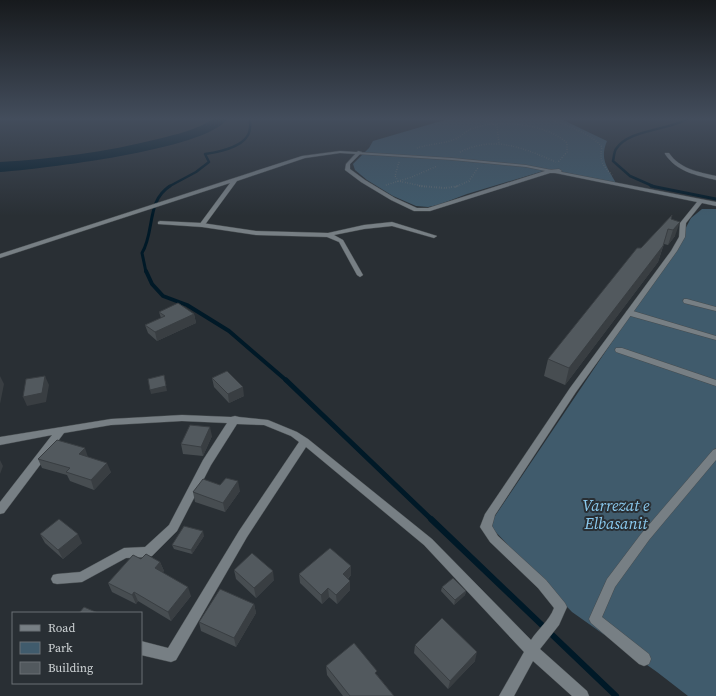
<svg xmlns="http://www.w3.org/2000/svg" width="716" height="696" font-family="'Source Serif 4',serif">
<rect width="100%" height="100%" fill="#292f34"/>
<path fill="#405b6c" d="M448,119h113l46,22c-8,19 1,27 10,44l-67,-16 -83,25 -29,11 -10,2 -12,-1 -23,-10 -26,-16 -12,-10 -2,-6 16,-16 4,-7z
M702,209h14v487h-28l-31,-24 -85,-60 -83,-87 186,-277 16,-30z"/>
<g fill="none" stroke-linecap="round" stroke-linejoin="round">
<path stroke="#001927" stroke-width="2.5" d="M168,187l28,-15 13,-10 -4,-8c13,-2 36,-6 43,-19 3,-5 2,-11 2,-16
M655,187l-25,-11 -17,-15c1,-4 1,-9 3,-12 13,-20 51,-18 71,-30"/>
<path stroke="#001927" stroke-width="3" d="M651,186l65,13
M146,272l-4,-19c13,-21 4,-52 28,-67"/>
<path stroke="#001927" stroke-width="4" d="M146,271l6,13 11,12 24,9 42,26 58,50"/>
<path stroke="#001927" stroke-width="5" d="M286,380l146,140"/>
<path stroke="#001927" stroke-width="6" d="M431,519l185,177"/>
<path fill="#001927" fill-rule="evenodd" d="M213,119h14c-21,31 -187,50 -227,53v-10c53,-3 106,-10 158,-23 19,-5 39,-9 55,-20z"/>
<defs>
<path id="lane" d="M358,151l4,1 -12,12v5l15,11 30,18 22,10h11l120,-38 11,-1 3,2 -3,2h-9l-120,38h-16l-23,-11 -30,-18 -16,-12 1,-6z
M665,153h4c11,16 29,19 47,23v4c-20,-5 -39,-8 -51,-26z
M160,221l42,2 54,8 72,2 36,-8 28,-3 45,14 -3,2 -42,-12 -28,3 -30,6 9,5 20,35 -3,2 -3,-2 -18,-33 -12,-5 -71,-2 -54,-8 -44,-3v-2z
M684,299h3l29,8v4l-32,-8 -1,-2z
M627,311h6l83,25v4l-89,-25 -1,-2z
M616,348h6l94,32v6l-100,-34 -1,-2z
M716,449v11l-67,80 -34,47 -13,30 47,37 2,5 -2,5 -5,2 -5,-2 -48,-41 -2,-4 18,-40 34,-45 72,-84z"/>
<path id="street" d="M340,151l112,7 74,7 190,37v4l-14,-3 -16,20 -1,14 -8,14 -101,141 -81,123 -3,11 6,10 48,44 19,23 2,4 -8,18 -15,19 -4,5 47,42 2,5h-17l-39,-35 -19,35h-15l25,-44 -100,-107 -118,-98 -59,90 -71,123 -5,2 -30,-7v-14l27,7 71,-117 60,-89 -8,-6 -27,-11 -27,-1 -26,41 -34,66 -25,25 -4,1 -22,1 -44,24 -25,2 -4,-1 -2,-4 2,-4 4,-1 23,-2 44,-24 21,-1 24,-22 34,-65 24,-37 -45,-2 -71,4 -47,8 -60,80 -4,1v-12l52,-67 -52,10v-8l111,-18 71,-4 49,2 4,-1 4,1 29,3 29,12 11,7 124,100 99,101c7,-11 18,-19 23,-32l-16,-20 -48,-46 -10,-15 5,-13 85,-126 101,-137 8,-14 1,-14 17,-21 -171,-35 -74,-7 -112,-7 -35,5 -68,23 -33,45h-4l-1,-1 31,-42 -230,75v-4l302,-98z"/>
</defs>
<use href="#lane" stroke="#464c4f" stroke-width="1"/>
<use href="#street" stroke="#464c4f" stroke-width="1"/>
<path stroke="#707579" stroke-width="1.5" stroke-dasharray="0.5 2" stroke-linecap="butt" d="M482,119l15,7 2,17
M551,119c17,8 39,13 51,28 -3,13 1,19 10,28
M417,148c12,-4 24,-4 36,-8 8,-3 13,-10 21,-12 26,-9 73,-4 93,15v9l-9,10
M460,152c35,-17 63,-4 96,10
M399,162l-4,14 3,5 29,6
M386,185l26,-8 25,-11
M455,187l14,-6 9,-13"/>
<path stroke="#707579" stroke-width="2" stroke-dasharray="0.5 2" stroke-linecap="butt" d="M419,186l26,2 14,-2"/>
<use href="#lane" fill="#777f84" fill-rule="evenodd"/>
<use href="#street" fill="#777f84" fill-rule="evenodd"/>
</g>
<path fill="#474d51" d="M671,219l4,17 -7,9 -4,-1 -6,18 -93,123 -21,-9 4,-17z
M159,312l35,2 2,9 -39,18 -9,-8 -3,-8 16,-7z
M212,378l32,18 -15,7 -15,-16z
M212,436l-9,20 -20,-2 -2,-10z
M88,457l23,15 -17,18 -24,-9 -3,-6 -25,-7 -4,-9z
M220,485l20,6 -15,21 -30,-10 -2,-10z
M40,534l42,9 -19,16 -18,-16z
M204,536l-12,18 -18,-5 -2,-4z
M141,559l19,3 4,9 -2,1 29,24 -20,25 -33,-20 -2,3 -24,-12 -4,-9z
M351,566v9l-3,4 2,11 -13,14 -8,-7 -7,7 -22,-21 -1,-9z
M234,570l40,10 -18,18 -20,-19z
M442,587l24,4 -1,4 -11,10 -13,-14z
M254,604l2,9 -20,34 -35,-16 -2,-9z
M415,645l60,16 -27,28 -34,-36z
M326,666l51,9 17,21h-51l-16,-21z"/>
<path fill="#393e42" d="M680,222l-5,14 -7,9 5,-15z
M663,246l-5,16 -93,123 4,-17z
M194,314l2,9 -39,18 -2,-9z
M164,375l3,16 -16,3 -1,-4z
M0,376l4,8 -4,20z
M45,376l4,9 -3,17 -19,4 -4,-9z
M243,387l1,9 -15,7 -1,-9z
M210,427l2,9 -9,20 -2,-9z
M85,448l3,9 -9,-3z
M0,460l3,6 -3,8z
M107,463l4,9 -17,18 -3,-10z
M238,481l2,10 -15,21 -2,-9z
M203,531l1,5 -12,18 -1,-4z
M78,534l4,9 -19,16 -5,-9z
M160,562l4,9 -6,6 -3,-9z
M351,566v9l-8,8v-9z
M273,571l1,9 -18,18 -2,-10z
M350,581v9l-13,14 -1,-9z
M188,587l3,9 -20,25 -3,-9z
M328,588l1,9 -7,7 -1,-9z
M466,591l-1,4 -11,10 1,-5z
M134,592l4,9 -2,3 -4,-9z
M254,604l2,9 -20,34 -2,-9z
M477,652l-2,9 -27,28 2,-8z"/>
<path fill="#52595e" stroke="#393e42" d="M672,215l-1,4 9,3 -7,8 -5,-1 -5,17 -94,122 -21,-9 89,-111h4z
M178,303l16,11 -39,18 -10,-7 20,-9 -6,-4z
M227,371l16,16 -15,7 -16,-16z
M164,375l2,11 -16,4 -2,-11z
M45,376l-3,17 -19,4 3,-18z
M190,425l20,2 -9,20 -20,-3z
M57,440l28,8 -6,6 28,9 -16,17 -25,-8 4,-4 -32,-9z
M226,478l12,3 -15,22 -30,-11 10,-13 17,6z
M59,519l19,15 -20,16 -18,-16z
M184,526l19,5 -12,19 -19,-5z
M330,548l21,18 -8,8 7,7 -14,14 -8,-7 -7,7 -22,-21z
M252,553l21,18 -19,17 -20,-18z
M146,554l14,8 -5,6 33,19 -20,25 -34,-20 -2,3 -24,-12 25,-28 8,4z
M453,578l13,13 -11,9 -13,-13z
M220,589l34,15 -20,34 -35,-16z
M84,607l14,6h-19z
M442,618l35,34 -27,29 -35,-36z
M354,643l23,28 -2,2 19,23h-44l-24,-30z"/>
<linearGradient id="sky" x2="0" y2="1"><stop stop-color="#171a1d"/><stop offset="0.55" stop-color="#434d5c"/><stop offset="1" stop-color="#434d5c" stop-opacity="0"/></linearGradient>
<rect width="716" height="216" fill="url(#sky)"/>
<g text-anchor="middle" dominant-baseline="central" stroke-width="4" stroke-linejoin="round" paint-order="stroke">
<g font-size="16" font-style="italic" fill="#8bcaef" stroke="#292f34">
<text x="616" y="505">Varrezat e<tspan x="616" dy="18">Elbasanit</tspan></text>
</g>
</g>
<rect x="12" y="612" width="130" height="72" fill="#292f34" stroke="#6b7175"/>
<rect x="20" y="625" width="20" height="6" fill="#777f84" stroke="#6b7175"/>
<text x="48" y="632" font-size="12" fill="#cfd4d6">Road</text>
<rect x="20" y="642" width="20" height="12" fill="#405b6c" stroke="#6b7175"/>
<text x="48" y="652" font-size="12" fill="#cfd4d6">Park</text>
<rect x="20" y="662" width="20" height="12" fill="#52595e" stroke="#6b7175"/>
<text x="48" y="672" font-size="12" fill="#cfd4d6">Building</text>
</svg>
